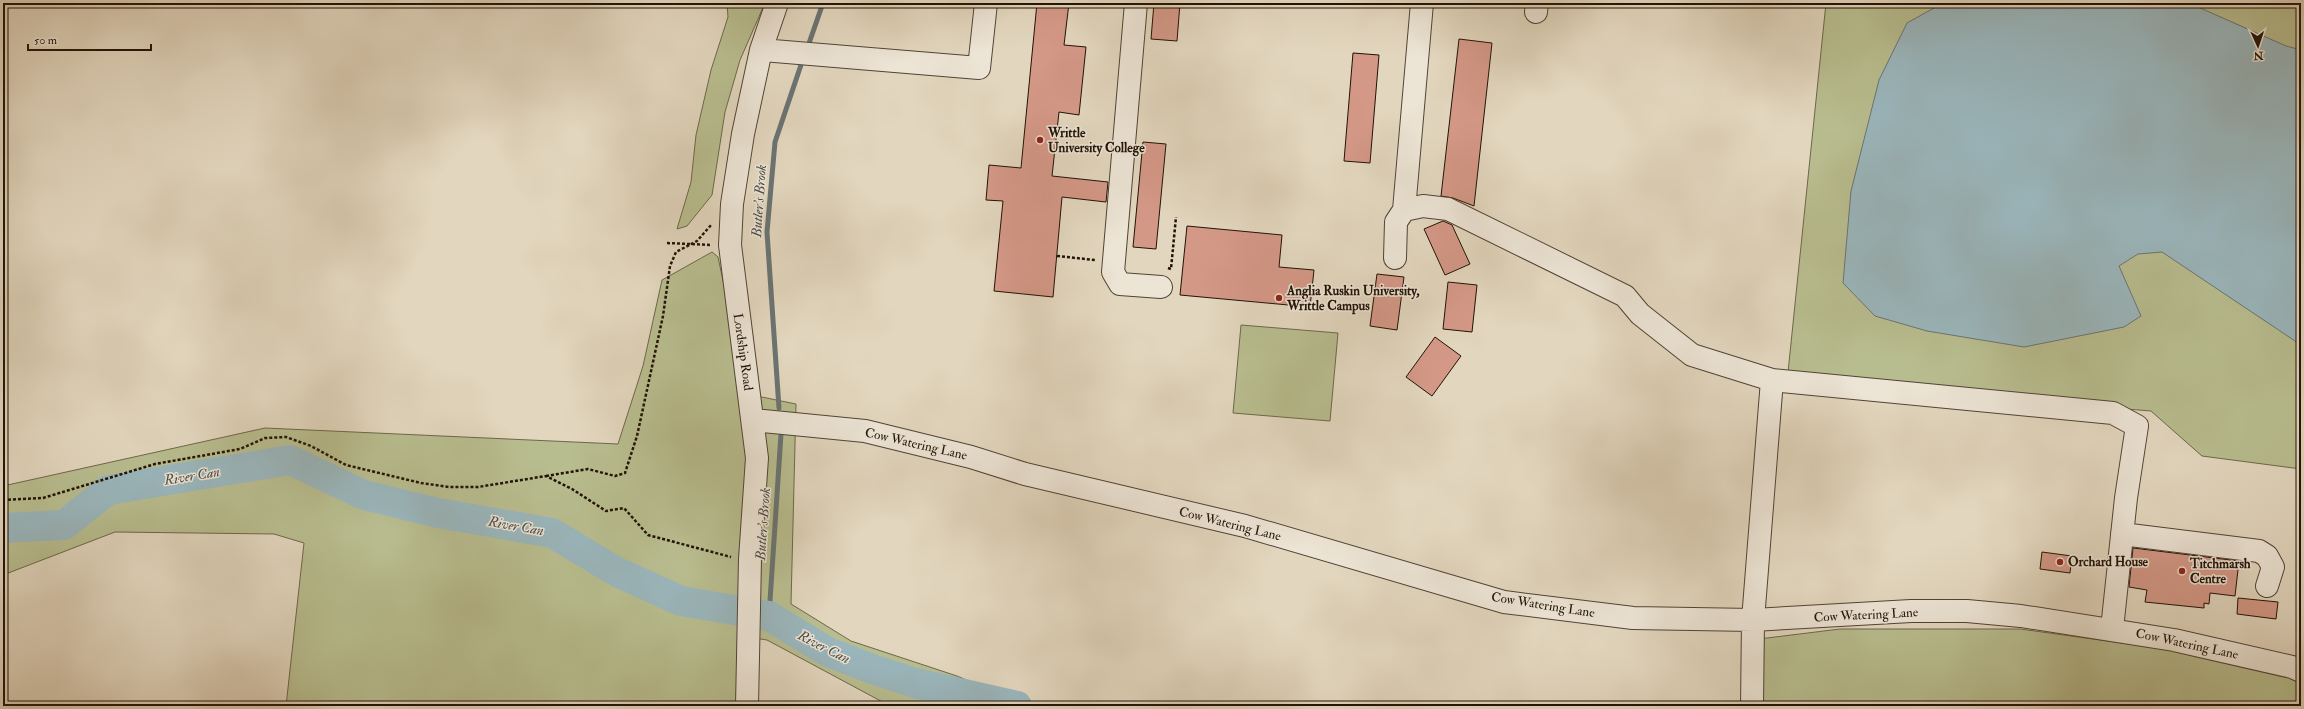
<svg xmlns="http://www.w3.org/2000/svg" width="2304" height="709" font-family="'IM FELL Double Pica',serif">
<rect width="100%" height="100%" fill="#e2d6be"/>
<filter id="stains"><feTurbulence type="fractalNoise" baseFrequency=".005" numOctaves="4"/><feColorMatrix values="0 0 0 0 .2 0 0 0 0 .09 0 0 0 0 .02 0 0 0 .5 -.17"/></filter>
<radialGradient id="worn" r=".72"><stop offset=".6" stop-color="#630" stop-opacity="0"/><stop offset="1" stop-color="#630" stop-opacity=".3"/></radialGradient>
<path fill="#b8bd8f" stroke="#6c684a" d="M727,3h38l-25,57 -15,52 -13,83 -25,31 -10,3 14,-47 5,-47 15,-65 17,-53z
M1826,3h475v466l-99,-13 -51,-45 -364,-29z
M712,252l6,5 17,80 7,56 54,11 -5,200 60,37 106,35 71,30h-138l-123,-66 -26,-4 -4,70h-451l18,-163 -30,-9 -159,-2 -112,43v-89l262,-58 353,16 25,-78 19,-86z
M1241,325l97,8 -8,88 -97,-8z
M1840,629h180l167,23 114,26v28h-552l2,-66z"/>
<path fill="#9ab6bc" stroke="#6a7473" d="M1943,3h246l97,43 15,4v295l-139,-93 -24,2 -19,12 22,50 -17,11 -100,20 -97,-16 -52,-15 -32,-33 8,-92 28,-111 28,-57z"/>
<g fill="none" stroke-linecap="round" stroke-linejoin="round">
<path stroke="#6a7473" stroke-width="5" d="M807,49l16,-46
M779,408l-12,-176 8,-90 28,-83
M769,616l12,-182"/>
<path stroke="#9ab6bc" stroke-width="30" d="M3,528l61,-3 44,-35 182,-30 74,35 74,18 114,20 65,39 64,29 88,15 59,36 47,18 40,13 102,23"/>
</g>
<path fill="#d49887" stroke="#211206" d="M1037,3h32l-5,42 22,2 -7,68 -20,-3 -7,64 56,6 -2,20 -44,-5 -9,100 -59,-6 9,-90 -17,-1 3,-35 32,3z
M1154,3h26l-3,38 -26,-2z
M1459,39l33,4 -18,163 -21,-8 -12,-2z
M1353,53l26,2 -9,108 -26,-2z
M1143,142l23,2 -10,105 -23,-2z
M1443,221l9,4 18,39 -25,11 -21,-46z
M1187,226l95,9 -3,32 35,3 -4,37 -130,-12z
M1377,274l27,3 -7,53 -27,-4z
M1448,282l29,3 -5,47 -29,-3z
M1435,337l26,19 -29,40 -26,-19z
M2133,548l106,13 -4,35 -25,-3 -1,11 -5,-1v5l-59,-6 2,-12 -18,-3z
M2042,552l30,4 -2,17 -30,-4z
M2238,598l40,4 -2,17 -39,-5z"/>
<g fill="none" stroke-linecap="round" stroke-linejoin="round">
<defs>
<path id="minor" d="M1136,3l-23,269 7,12 41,3
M1536,12l1,-9
M761,50l218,18 7,-65
M1404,210l18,-207
M1395,258l1,-36 8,-12 19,-4 25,3 177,87 15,18 52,41 80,25 -19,240 -1,86
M1772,380l341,33 24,13 -11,72 -14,131
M753,420l112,11 106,26 54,17 220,52 259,76 129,16 120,2 158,-9h56l54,5 153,24 118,27 9,4
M2122,534l137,17 8,5 6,11 -6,19
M747,706l3,-147 7,-101 -27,-213 2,-41 11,-70 18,-84 16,-47"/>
</defs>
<use href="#minor" stroke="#514334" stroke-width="24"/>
<path stroke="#211206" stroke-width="2.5" stroke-dasharray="3 2" stroke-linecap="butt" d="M667,243l45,2
M1057,256l38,4
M1168,268l3,1 5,-52
M546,476l42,-7 27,7 10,-3 12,-37 26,-120 7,-50 6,-14 21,-11 15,-17
M3,500l40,-2 112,-34 85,-15 25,-11 21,-1 25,9 35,19 75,18 28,4h29l68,-11 26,13 34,22 18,-3 24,27 83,22"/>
<use href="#minor" stroke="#ece4d5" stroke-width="22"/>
</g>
<g fill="#8f2418" stroke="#ece4d5" stroke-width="1.5">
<circle cx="1040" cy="140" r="4"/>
<circle cx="1279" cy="298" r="4"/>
<circle cx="2060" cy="562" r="4"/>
<circle cx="2182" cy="571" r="4"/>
</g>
<g text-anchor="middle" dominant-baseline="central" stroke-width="3" stroke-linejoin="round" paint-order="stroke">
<g font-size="13" font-weight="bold" fill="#211206" stroke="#ece4d5" text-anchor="start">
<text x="1048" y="133">Writtle<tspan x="1048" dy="15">University College</tspan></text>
<text x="1287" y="291">Anglia Ruskin University,<tspan x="1287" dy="15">Writtle Campus</tspan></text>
<text x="2068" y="562">Orchard House</text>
<text x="2190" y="564">Titchmarsh<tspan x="2190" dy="15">Centre</tspan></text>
</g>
<g font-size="13" fill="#211206" stroke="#ece4d5">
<text transform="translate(743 352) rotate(82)">Lordship Road</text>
<text transform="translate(916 444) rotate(13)">Cow Watering Lane</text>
<text transform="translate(1230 524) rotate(14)">Cow Watering Lane</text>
<text transform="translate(1543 605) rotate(9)">Cow Watering Lane</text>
<text transform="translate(1866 615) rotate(-3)">Cow Watering Lane</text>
<text transform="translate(2187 644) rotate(12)">Cow Watering Lane</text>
</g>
<g font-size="14" font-style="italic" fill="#4b4b46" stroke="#ece4d5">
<text transform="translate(759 201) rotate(-86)">Butler's Brook</text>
<text transform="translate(192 476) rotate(-9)">River Can</text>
<text transform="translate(763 524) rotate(-86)">Butler's Brook</text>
<text transform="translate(516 526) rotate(10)">River Can</text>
<text transform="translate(824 647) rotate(27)">River Can</text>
</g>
</g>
<rect width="2304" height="709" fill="none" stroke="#e2d6be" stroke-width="16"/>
<rect x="4" y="4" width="2296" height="701" fill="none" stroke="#211206" stroke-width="2"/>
<rect x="8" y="8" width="2288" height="693" fill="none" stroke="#211206"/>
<g transform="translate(2258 46) rotate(177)" stroke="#ece4d5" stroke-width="3" paint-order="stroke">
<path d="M0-3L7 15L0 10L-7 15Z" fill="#211206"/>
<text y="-6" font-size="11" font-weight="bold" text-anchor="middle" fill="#211206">N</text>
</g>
<path d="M28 44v6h123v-6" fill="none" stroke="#211206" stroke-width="2"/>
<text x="34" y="44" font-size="12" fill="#211206" stroke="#ece4d5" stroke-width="3" paint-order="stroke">50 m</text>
<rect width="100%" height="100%" filter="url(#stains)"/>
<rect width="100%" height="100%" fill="url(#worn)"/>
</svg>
